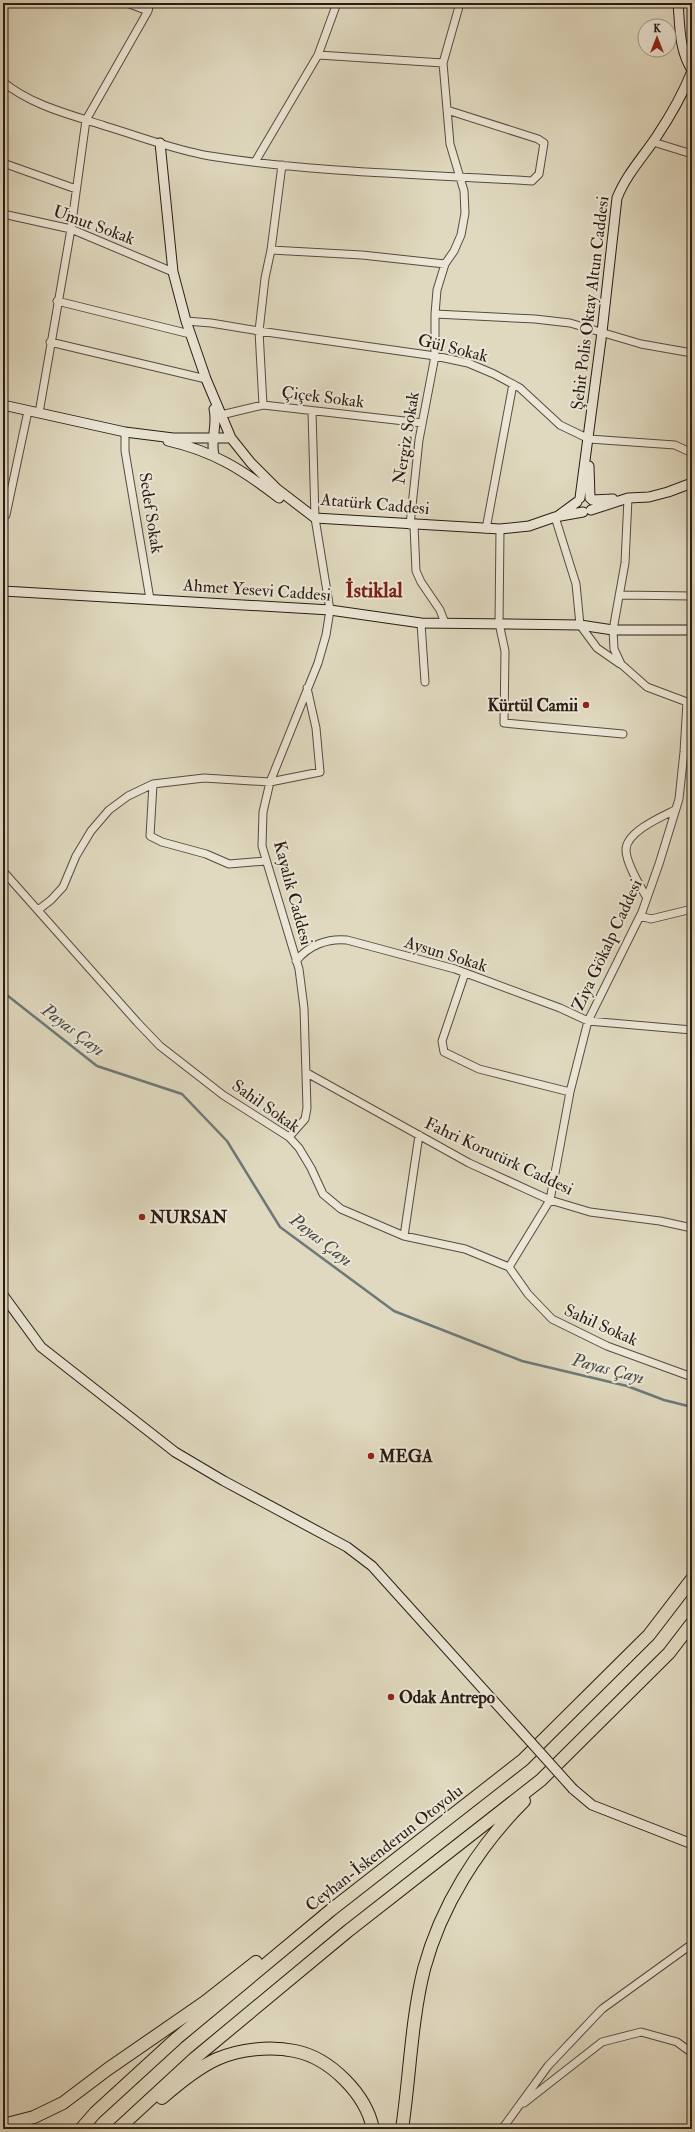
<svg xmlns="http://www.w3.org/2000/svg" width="695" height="2132" font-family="'IM FELL Double Pica',serif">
<rect width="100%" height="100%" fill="#e0d9bf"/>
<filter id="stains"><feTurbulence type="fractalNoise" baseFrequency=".005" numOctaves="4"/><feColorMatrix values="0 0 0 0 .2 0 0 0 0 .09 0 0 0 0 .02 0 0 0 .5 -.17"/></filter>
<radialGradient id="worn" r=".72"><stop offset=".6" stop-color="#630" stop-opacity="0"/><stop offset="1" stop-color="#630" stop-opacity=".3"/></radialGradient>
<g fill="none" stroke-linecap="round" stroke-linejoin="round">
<path stroke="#6c7979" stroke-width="2.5" d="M3,992l94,74 85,28 45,47 53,86 114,84 128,50 105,25 37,14 28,7"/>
<defs>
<path id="street" d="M127,3l21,8
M318,55l125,8
M3,82c30,24 66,32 102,44 34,10 69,24 105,30 106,17 215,18 322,25l7,-7 5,-31 -6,-4 -91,-29
M653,142l39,12
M255,162l63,-107 19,-52
M3,163l73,26
M3,214l68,15 102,43
M271,250l91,5 83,9
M57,301l133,33
M435,314l100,5 35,4 71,21 51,9
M186,321l25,2 48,8 176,25 33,7 26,11 26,14 40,37 29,14 86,6 17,8
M50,342l156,37
M263,405l-4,-74 6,-53 6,-28 11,-85
M39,413l32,-184 15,-109 62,-109 2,-8
M221,415l42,-10 159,18
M125,432v19l25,148
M628,498l-3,65 -12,67 1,19 7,15 26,23 40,15 5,-1
M3,515h3l22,-104
M555,517l21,67 4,41 17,23 23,16
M410,525l9,-85 16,-84v-42l2,-24 8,-26 9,-13 7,-16 4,-22 -1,-22 -14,-47 -7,-81 17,-60
M414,525l2,46 5,11 19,28 5,13
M486,529l27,-145
M500,529l-1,94 6,28 -1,72 119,11
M620,595l72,1
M421,623l4,59
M153,784l-3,52 12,6 44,12 23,10 37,-3
M3,871l134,151 23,24 63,49 66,42 10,11 12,20 12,26 18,15 63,27 61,13 44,18 19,27 24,25 55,27 85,31
M647,898c-7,-12 -21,-35 -21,-48 0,-18 35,-33 49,-40
M38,910l13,-10 12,-13 13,-31 15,-25 18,-21 19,-14 25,-12 51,-6 66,4 50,-10 -4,-44 -9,-40
M640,916l11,3 41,-10
M296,961c13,-16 32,-23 51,-21l108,29 105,39 28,13 104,9
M465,973l-23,68 2,11 35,17 91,23
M307,1073l162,90 81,37 40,12 70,9 32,7
M289,1137l16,-18 2,-11 -3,-100 -5,-39 -37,-123 1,-34 7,-30 48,-119 8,-28 4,-25 -15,-92 -3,-107
M404,1236l15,-101
M509,1267l41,-67 20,-108 18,-71 54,-109 17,-48 20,-65 5,-47 3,-50
M524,2103l78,-61 39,-10 36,10 15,11
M502,2129l46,-63 54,-57 90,-65"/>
<path id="secondary" d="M678,3c2,23 1,47 14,67
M160,143l13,129 13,49 20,58 25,59
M3,405l122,27 48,6h58l20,25 25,25 39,30 185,11 29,-3 26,-9 28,-5
M214,409c4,16 -4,31 0,46
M168,441c45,10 75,29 111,57
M589,466l1,32
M580,498l22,-166 15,-134c9,-23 26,-41 40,-62 14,-21 26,-42 35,-65
M592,500l21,-1
M591,510l37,-12 21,-1 19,-5 24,-9
M558,516l19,-14
M3,591l327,19 91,13 159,2 33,5h79
M3,1295l38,52 134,105 49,29 123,66 25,19 148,164
M573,1789l19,16 100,39"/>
<path id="highway" d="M162,2098c16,-14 35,-30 55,-39 23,-10 53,-13 78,-8 35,7 71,43 78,78
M3,2125l31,-8 29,-14 45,-34 97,-67 51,-40
M81,2129l14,-16 82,-75 154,-128 192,-150 126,-125 43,-56
M118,2129l77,-71 153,-127 193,-151 128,-127 23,-30
M402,2129c8,-53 9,-108 22,-160 17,-63 54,-122 100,-168"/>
</defs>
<use href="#street" stroke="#584a40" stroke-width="9"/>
<use href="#secondary" stroke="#2a1b15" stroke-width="11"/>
<use href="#highway" stroke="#2a1b15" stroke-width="14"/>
<use href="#street" stroke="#ebe6d5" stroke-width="7"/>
<use href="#secondary" stroke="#ebe6d5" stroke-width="9"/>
<use href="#highway" stroke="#e0d9bf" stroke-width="12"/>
<defs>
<path id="secondary-bridge" d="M520,1730l53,59"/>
</defs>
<use href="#secondary-bridge" stroke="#2a1b15" stroke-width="11" stroke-linecap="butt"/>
<use href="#secondary-bridge" stroke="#ebe6d5" stroke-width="9"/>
</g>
<g fill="#8f2418" stroke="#ebe6d5" stroke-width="1.5">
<circle cx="586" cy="705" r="4"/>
<circle cx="142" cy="1217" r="4"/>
<circle cx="371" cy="1456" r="4"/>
<circle cx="391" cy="1697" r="4"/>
</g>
<g text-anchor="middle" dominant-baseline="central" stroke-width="4" stroke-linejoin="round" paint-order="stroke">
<g font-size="17" fill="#2a1b15" stroke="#ebe6d5">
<text transform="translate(94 225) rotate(20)">Umut Sokak</text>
<text transform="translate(590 303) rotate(-83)">Şehit Polis Oktay Altun Caddesi</text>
<text transform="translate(453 348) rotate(14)">Gül Sokak</text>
<text transform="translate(323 397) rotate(7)">Çiçek Sokak</text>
<text transform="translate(406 438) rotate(-81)">Nergiz Sokak</text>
<text transform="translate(375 504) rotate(5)">Atatürk Caddesi</text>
<text transform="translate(151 513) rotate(81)">Sedef Sokak</text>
<text transform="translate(257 590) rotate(4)">Ahmet Yesevi Caddesi</text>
<text transform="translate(293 893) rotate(75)">Kayalık Caddesi</text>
<text transform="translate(607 945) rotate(-65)">Ziya Gökalp Caddesi</text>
<text transform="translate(446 954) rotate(17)">Aysun Sokak</text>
<text transform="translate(266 1106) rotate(35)">Sahil Sokak</text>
<text transform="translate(499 1156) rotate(25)">Fahri Korutürk Caddesi</text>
<text transform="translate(601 1325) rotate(24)">Sahil Sokak</text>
<text transform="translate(384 1848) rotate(-38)">Ceyhan-İskenderun Otoyolu</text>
</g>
<g font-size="17" font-weight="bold" fill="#2a1b15" stroke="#ebe6d5" text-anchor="start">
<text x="578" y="705" text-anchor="end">Kürtül Camii</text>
<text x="150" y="1217">NURSAN</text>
<text x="379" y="1456">MEGA</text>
<text x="399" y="1697">Odak Antrepo</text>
</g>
<g font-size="18" font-style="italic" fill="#4b4a47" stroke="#ebe6d5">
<text transform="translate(73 1030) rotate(37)">Payas Çayı</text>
<text transform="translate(321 1240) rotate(38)">Payas Çayı</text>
<text transform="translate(608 1369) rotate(15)">Payas Çayı</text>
</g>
<g font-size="21" font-weight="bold" fill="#7a1f14" stroke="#ebe6d5">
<text x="374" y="590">İstiklal</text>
</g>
</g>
<rect width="695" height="2132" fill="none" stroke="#e0d9bf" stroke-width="16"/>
<rect x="4" y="4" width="687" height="2124" fill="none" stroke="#2a1b15" stroke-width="2"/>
<rect x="8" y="8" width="679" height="2116" fill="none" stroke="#2a1b15"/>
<g transform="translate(657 38)"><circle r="19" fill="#ebe6d5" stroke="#9e9588"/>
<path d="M0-3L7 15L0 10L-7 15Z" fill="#8f2418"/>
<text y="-6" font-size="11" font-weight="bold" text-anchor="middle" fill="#2a1b15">K</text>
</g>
<rect width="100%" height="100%" filter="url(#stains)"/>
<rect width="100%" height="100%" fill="url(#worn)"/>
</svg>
